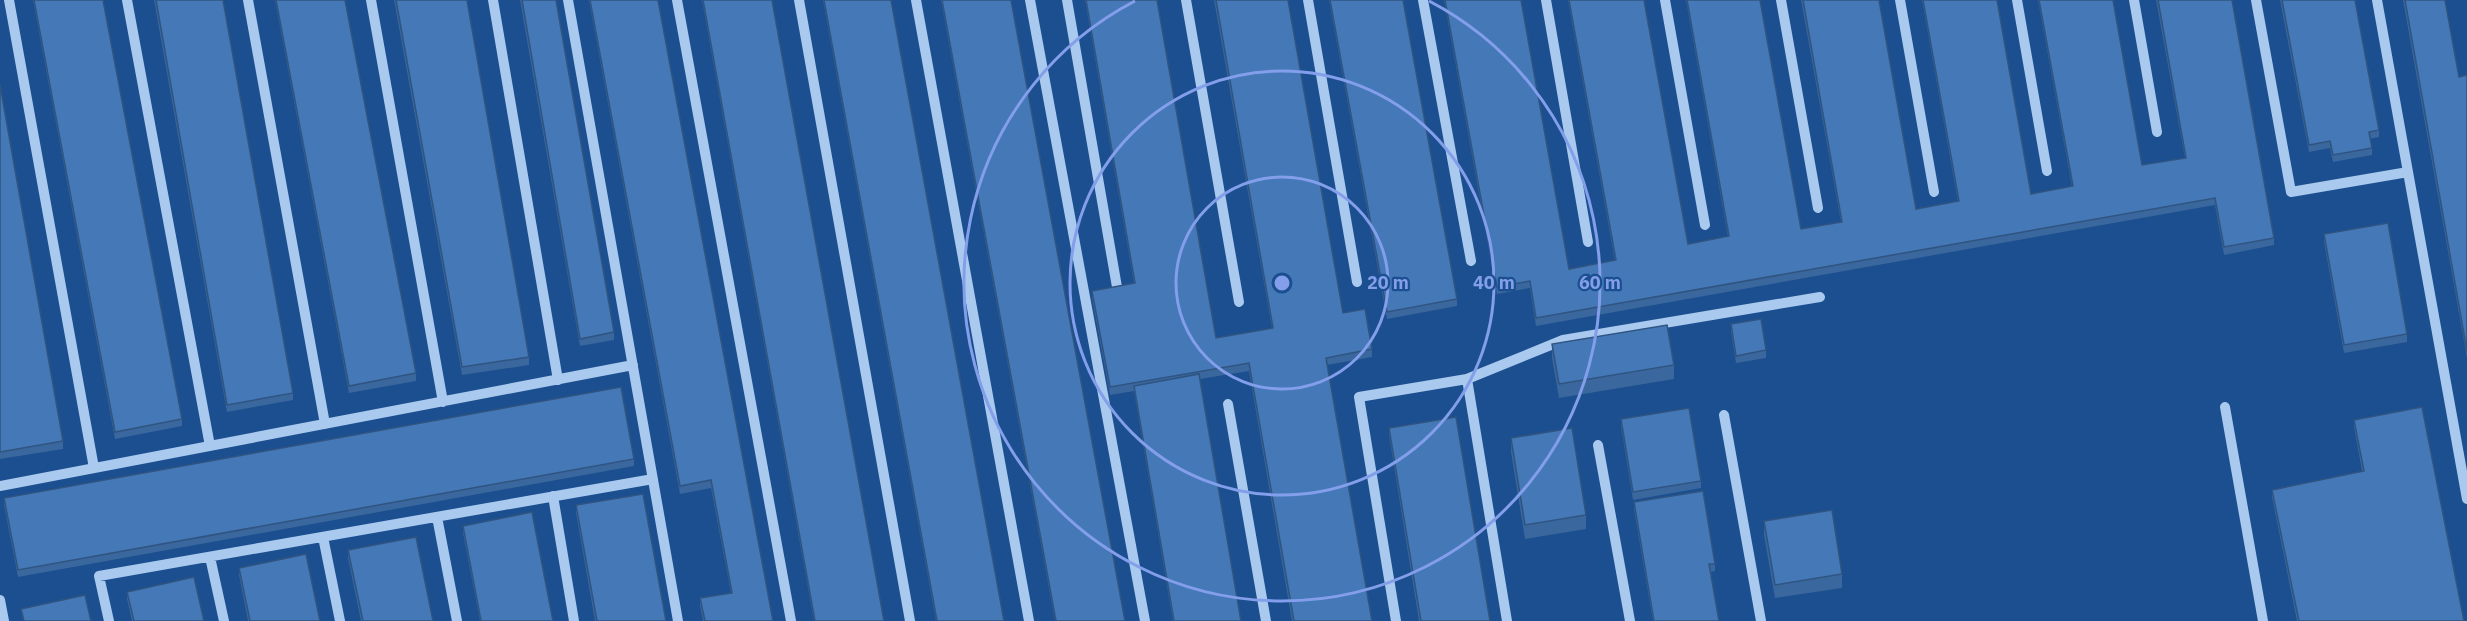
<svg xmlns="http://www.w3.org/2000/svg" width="2467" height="621" font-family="'IBM Plex Sans',sans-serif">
<rect width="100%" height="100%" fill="#1b4f8f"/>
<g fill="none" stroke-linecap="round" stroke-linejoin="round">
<path stroke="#a9c9ee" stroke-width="10" d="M9,0l85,468
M127,0l83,446
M248,0l77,424
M371,0l72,402
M493,0l65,380
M568,0l110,621
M677,0l114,621
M799,0l111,621
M916,0l113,621
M1030,0l115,621
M1067,0l50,287
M1186,0l53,302
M1308,0l49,282
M1423,0l48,261
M1546,0l42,242
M1665,0l40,225
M1781,0l37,208
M1900,0l34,192
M2017,0l30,171
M2134,0l23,132
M2256,0l35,192 117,-20 -31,-172
M2408,172l59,327
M1467,379l96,-39 257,-43
M1228,404l38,217
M2225,407l38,214
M1724,415l37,206
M1598,445l32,176
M0,486l633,-121
M553,496l21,125
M437,517l20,104
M323,537l17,84
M210,557l14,64
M0,600l4,21
M109,621l-10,-45 554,-97
M1396,621l-37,-224 108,-18 40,242"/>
</g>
<path fill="#3a679d" d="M33,0h70l79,419v7l-67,13z
M154,0h69l70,393v7l-66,12z
M275,0h70l71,373v8l-67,12z
M394,0h73l62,357v8l-67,10z
M520,0h36l58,332v8l-34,6z
M589,0h69l115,621h-70l-3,-15v-8l31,-5 -20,-105 -31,6z
M702,0h70l112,621h-70z
M823,0h68l113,621h-68z
M941,0h70l114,621h-70z
M1085,0h72l59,338 56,-10 -58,-328h74l55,313 29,36v8l-45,8 45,256h-80l-43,-250 -49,8 41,242h-68l-39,-230 -24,4 -18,-97v-7l42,-8z
M1329,0h74l54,299v7l-70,13z
M1444,0h77l48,269 46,-8 -47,-261h76l44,244 40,-7 -42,-237h74l41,229 40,-7 -40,-222h78l37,209 42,-7 -36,-202h75l34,194 41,-7 -34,-187h75l29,165 43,-7 -29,-158h76l42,238v7l-50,10 -9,-50 -679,121 -6,-38 -33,6z
M2280,0h75l24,130v7l-9,2 2,9v7l-39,7 -3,-14 -21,4z
M2403,0h42l14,77 8,-2v283z
M0,85l63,356v8l-63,10z
M2324,234l83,100v8l-63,11 -20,-111z
M1731,324l35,26v8l-30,5 -5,-31z
M1552,344l122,21v14l-115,19 -7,-40z
M1621,419l80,62v7l-68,12 -12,-74z
M2354,420l110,201h-167l-25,-124v-7l90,-19 -8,-44z
M1389,428l101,193h-71l-30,-186z
M1511,438l75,77v14l-61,10 -14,-87z
M634,459v7l-616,111 -14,-72v-7z
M1634,502l81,62v7l-4,1 8,49h-66l-19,-112z
M576,505l90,116h-71l-19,-108z
M1764,521l78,53v14l-67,10 -11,-63z
M463,526l90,95h-73l-17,-88z
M348,550l85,71h-72l-13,-63z
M239,568l81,53h-72l-9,-46z
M127,592l77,29h-72l-5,-22z"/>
<path fill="#4478b7" stroke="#305480" stroke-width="1.5" d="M34,0h69l79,419 -67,13z
M156,0h67l70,393 -66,12z
M276,0h69l71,373 -67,13z
M396,0h71l62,357 -67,10z
M522,0h34l58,332 -34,7z
M590,0h68l115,621h-68l-5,-23 32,-5 -21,-113 -31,6z
M703,0h69l112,621h-69z
M824,0h67l113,621h-67z
M942,0h69l114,621h-69z
M1086,0h71l59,338 57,-10 -57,-328h72l55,313 22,-4 7,40 -46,9 46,263h-78l-45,-258 -139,24 -18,-96 43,-8z
M1330,0h73l54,299 -70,13z
M1445,0h76l48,269 47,-9 -47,-260h75l44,244 41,-8 -42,-236h73l41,229 41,-7 -39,-222h76l37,209 43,-8 -36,-201h74l34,194 42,-8 -34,-186h74l29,165 44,-7 -28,-158h74l42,238 -50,9 -9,-49 -679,120 -6,-37 -33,6z
M2282,0h73l24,130 -10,2 3,16 -39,7 -3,-14 -21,4z
M2405,0h40l14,77 8,-2v276z
M0,85l63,356 -63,11z
M2388,223l19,111 -63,11 -20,-111z
M1761,319l5,31 -30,6 -5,-32z
M1667,325l7,40 -115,19 -7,-40z
M1199,374l42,247h-67l-40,-235z
M621,387l13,72 -616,111 -14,-72z
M2422,407l42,214h-165l-27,-131 92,-19 -10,-51z
M1689,408l12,73 -68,11 -12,-73z
M1456,417l34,204h-69l-32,-193z
M1572,428l14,87 -61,10 -14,-87z
M1703,491l12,73h-6l10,57h-65l-20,-119z
M643,494l23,127h-69l-21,-116z
M1832,510l10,64 -67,11 -11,-64z
M532,512l21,109h-72l-18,-95z
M416,537l17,84h-70l-15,-71z
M306,554l14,67h-70l-11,-53z
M194,577l10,44h-70l-7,-29z
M85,595l6,26h-67l-3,-12z"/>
<g fill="none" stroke="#839eea" stroke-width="3">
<circle cx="1282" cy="283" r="106"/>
<circle cx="1282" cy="283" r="212"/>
<path d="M1429 1A318 318 0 1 1 1135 1"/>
</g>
<circle cx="1282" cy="283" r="9" fill="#839eea" stroke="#1b4f8f" stroke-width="3"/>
<g font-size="18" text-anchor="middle" font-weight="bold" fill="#839eea" stroke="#1b4f8f" stroke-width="4.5" stroke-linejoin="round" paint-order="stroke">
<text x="1388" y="289">20 m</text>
<text x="1494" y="289">40 m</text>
<text x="1600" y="289">60 m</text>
</g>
</svg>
